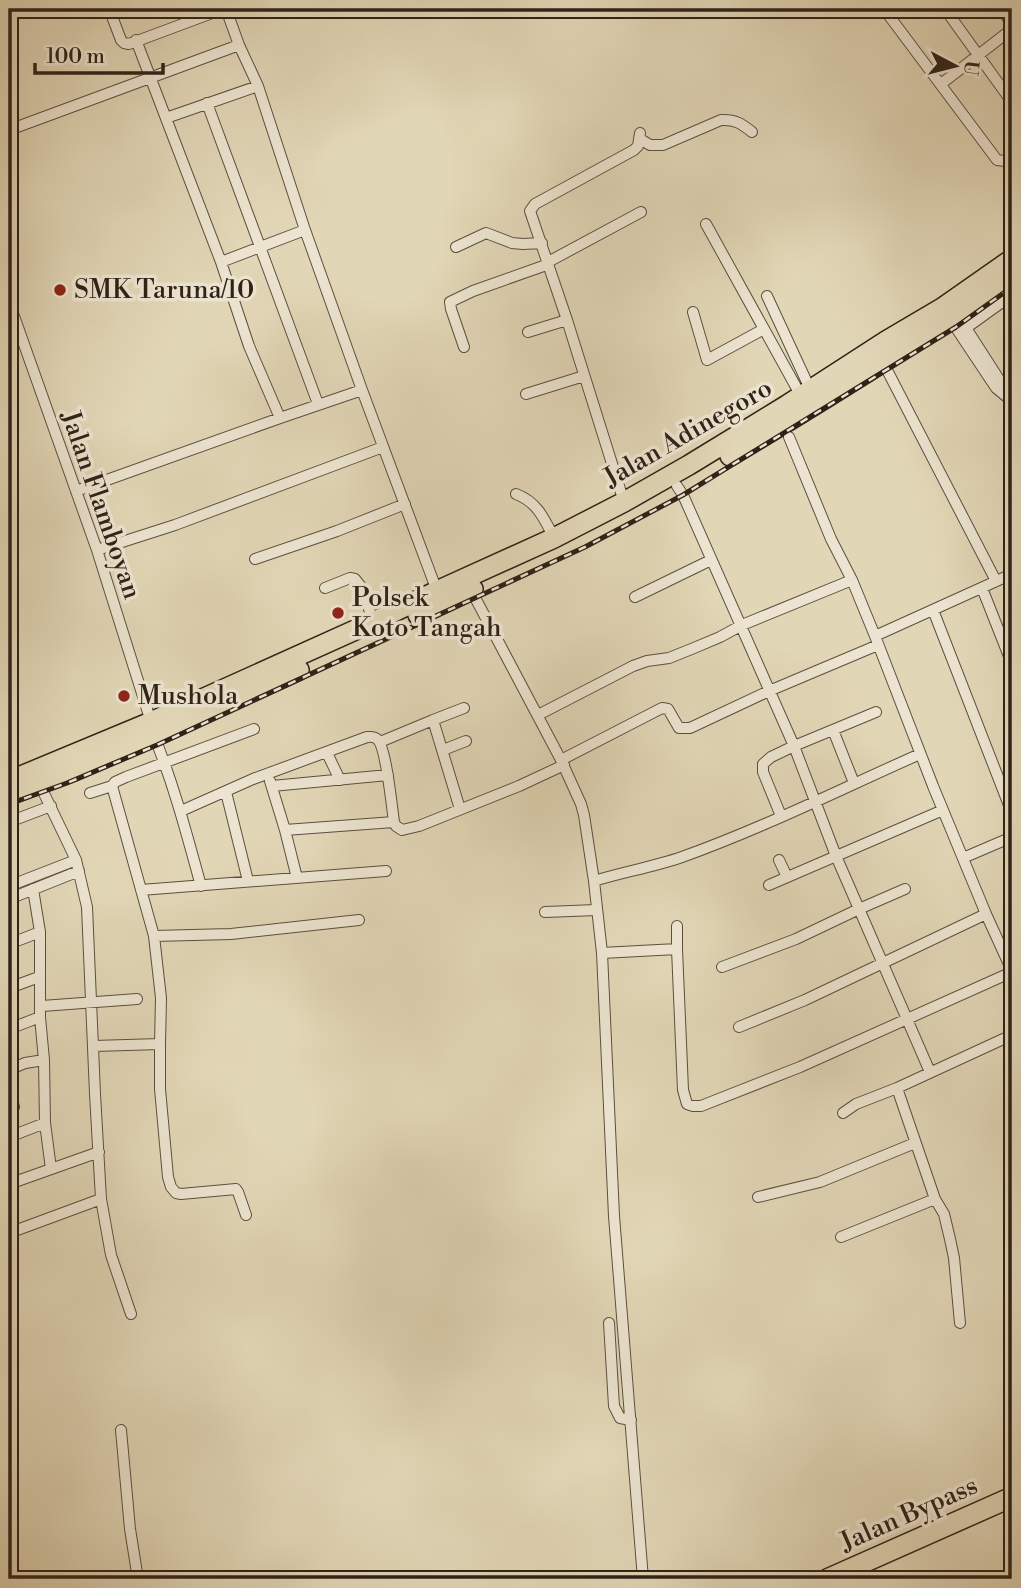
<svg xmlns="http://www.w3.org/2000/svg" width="1021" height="1588" font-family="'Libre Bodoni',serif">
<rect width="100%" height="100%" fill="#e1d6b6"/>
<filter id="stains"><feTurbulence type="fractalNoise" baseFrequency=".00286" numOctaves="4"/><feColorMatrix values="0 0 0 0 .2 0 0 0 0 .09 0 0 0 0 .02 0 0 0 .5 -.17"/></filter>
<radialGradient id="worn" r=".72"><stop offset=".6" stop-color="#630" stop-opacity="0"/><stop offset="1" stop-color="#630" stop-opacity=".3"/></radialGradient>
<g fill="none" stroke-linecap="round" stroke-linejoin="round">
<defs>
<path id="street" d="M226,9l13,36 19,41 47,144 57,160 75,201
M884,9l113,151 8,1 7,-5
M945,9l67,93
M1001,9l11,15
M113,19l8,21 3,3 5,1 94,-35
M136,40l85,222 28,84 31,72 82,-28
M941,84l71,-55
M207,103l111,301
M166,118l92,-32
M9,130l230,-85
M640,139l10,6h13l58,-25c14,-1 21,4 31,12
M706,224l95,172
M456,247l30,-14 26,10 11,1 19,-1
M221,262l84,-32
M548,262l93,-50
M767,296l44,95
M9,302l88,248 54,172
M693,312l14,48 57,-31
M957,314l45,70 10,19
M950,319l46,69 11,9
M966,328l46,-33
M528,332l39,-12
M464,347l-13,-38 -1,-7 23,-11 76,-27
M884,361l3,9 109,211
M526,394l58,-18
M789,437l42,102 21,41 23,56 58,150 53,128 26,57
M677,486l6,9 111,251 42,110 94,216
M76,491l204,-73
M516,494c21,8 28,24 38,44
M624,502l-57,-182 -37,-109 5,-7 99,-54 4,-4 2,-13
M97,550l78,-25 208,-78
M255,559l82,-28 68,-27
M325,588l25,-10 5,1 8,10 10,33
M982,588l30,76
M471,590l90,170 20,44 3,11 10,66 8,72 12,263 29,363
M635,597l76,-37
M933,610l79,203
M875,636l137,-62
M538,715l95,-49 14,-5 22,-3 25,-10 26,-11 22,-12 110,-45
M433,720l31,-12
M833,730l21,53
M154,736c20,49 33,99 47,150
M380,742l53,-22 27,89
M443,750l23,-9
M327,753l13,27
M561,760l101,-52 6,1 11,19h11l79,-37 109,-46
M270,781l15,49 12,48
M39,783l37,77 11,47 8,187 6,105 10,56 20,59
M272,786l116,-11
M226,792l22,89
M90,793l22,-7
M181,811l72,-32 114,-42c3,0 7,-1 10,2 9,7 15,69 17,83l2,4 6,4 17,-4 100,-40 45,-21
M781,816l-18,-44v-8l8,-7 23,-11 82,-34
M9,822l42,-16
M285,830l109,-8
M963,858l49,-21
M779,860l8,17
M594,881c29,-9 59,-14 88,-24 81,-29 159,-68 238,-103
M769,885l174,-75
M9,886l67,-26
M33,889l7,43v85l4,43 1,63 6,46
M141,890l245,-19
M9,899l70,-28
M545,912l52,-2
M154,936l77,-2 128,-14
M9,944l31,-12
M677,949l6,141 4,14 6,2h8l99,-39 212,-95
M602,953l75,-4v-23
M722,967l74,-28 63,-30 46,-20
M9,988l30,-11
M42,1006l95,-7
M739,1027l66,-27 181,-86
M9,1029l31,-12
M160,1044l1,-46 -7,-62 -42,-150 3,-4 11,-5 128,-48
M94,1046l66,-2v45l8,88 3,10 5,6 5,1 55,-5 2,3 8,23
M9,1070l16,-7 19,-3
M897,1088l38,111 9,15 6,25 4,19 6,65
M9,1090l5,17 -5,5
M843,1113l13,-9 41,-16 115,-53
M9,1137l36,-14
M9,1184l90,-32
M758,1197l62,-15 95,-39
M9,1233l92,-34
M841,1237l94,-38
M609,1323l5,83 6,12 11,2
M121,1430l9,99 8,50"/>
<path id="highway" d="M730,456c96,-57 190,-116 282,-180
M418,615l55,-26
M9,781l142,-59 222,-100 64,-31 117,-53 70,-36 65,-37 98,-60 99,-64 56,-33 70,-49
M9,795l65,-24 80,-35 145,-66
M827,1579l185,-82"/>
</defs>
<use href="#street" stroke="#5c4f40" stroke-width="12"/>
<use href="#highway" stroke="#2f2218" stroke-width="22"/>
<use href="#street" stroke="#ece4d0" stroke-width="10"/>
<use href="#highway" stroke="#e1d6b6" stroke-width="19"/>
<defs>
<path id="rail" d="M9,804l58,-21 90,-38 428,-198 98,-52 273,-168 56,-40"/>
</defs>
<use href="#rail" stroke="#2f2218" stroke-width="5"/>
<use href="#rail" stroke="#ece4d0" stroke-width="2.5" stroke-dasharray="8" stroke-linecap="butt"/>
</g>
<g fill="#8f2418" stroke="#ece4d0" stroke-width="2.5">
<circle cx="60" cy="290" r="7"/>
<circle cx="338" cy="613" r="7"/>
<circle cx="124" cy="696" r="7"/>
</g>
<g text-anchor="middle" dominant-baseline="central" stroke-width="7" stroke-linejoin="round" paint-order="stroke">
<g font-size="26" fill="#2f2218" stroke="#ece4d0" text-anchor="start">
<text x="74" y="290">SMK Taruna/10</text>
<text x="352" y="598">Polsek<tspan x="352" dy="30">Koto Tangah</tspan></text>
<text x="138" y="696">Mushola</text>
</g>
<g font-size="26" fill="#2f2218" stroke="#ece4d0">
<text transform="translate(688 433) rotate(-30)">Jalan Adinegoro</text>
<text transform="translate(101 505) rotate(71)">Jalan Flamboyan</text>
<text transform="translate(909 1514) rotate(-24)">Jalan Bypass</text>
</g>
</g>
<rect width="1021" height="1588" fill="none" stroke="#e1d6b6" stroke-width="35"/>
<rect x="10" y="10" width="1000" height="1567" fill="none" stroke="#2f2218" stroke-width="3.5"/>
<rect x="18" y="18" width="986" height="1553" fill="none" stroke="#2f2218" stroke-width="2"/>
<g transform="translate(955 66) rotate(97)" stroke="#ece4d0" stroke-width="5" paint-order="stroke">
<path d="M0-5L12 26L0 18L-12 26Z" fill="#2f2218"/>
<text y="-10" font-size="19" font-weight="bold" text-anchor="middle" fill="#2f2218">U</text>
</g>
<path d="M35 63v10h128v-10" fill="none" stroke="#2f2218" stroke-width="3.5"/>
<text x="46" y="63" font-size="21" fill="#2f2218" stroke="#ece4d0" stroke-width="5" paint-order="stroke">100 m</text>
<rect width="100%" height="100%" filter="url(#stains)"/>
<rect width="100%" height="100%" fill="url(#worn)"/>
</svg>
